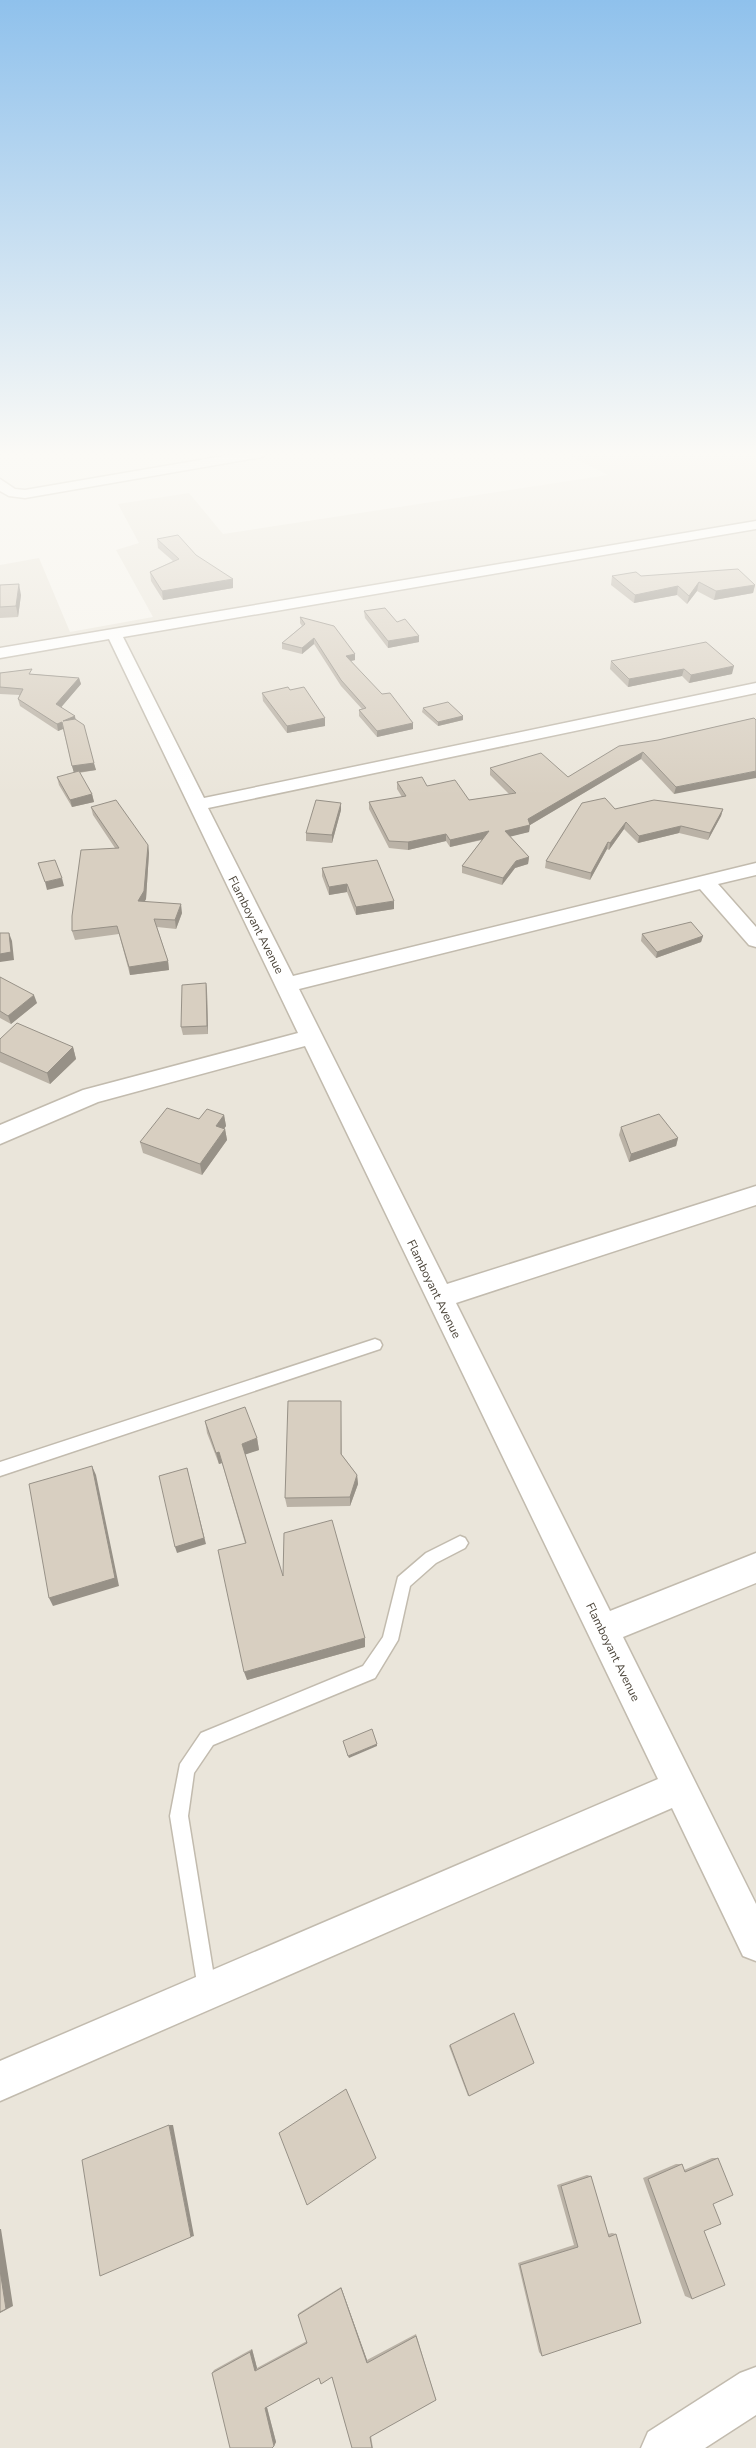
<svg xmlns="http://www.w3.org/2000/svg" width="756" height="2448" font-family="'Nunito Sans',sans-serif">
<rect width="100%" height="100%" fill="#f6f3ec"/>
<path fill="#eae5da" d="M564,453h192v1995h-756v-1883l39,-7 31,74 83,-15 -37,-67 23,-7 -21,-39 71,-11 34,41 385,-59z"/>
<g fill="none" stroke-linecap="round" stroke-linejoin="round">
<defs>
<path id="lane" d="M375,1339l5,2 2,4 -2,4 -380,127v-14z
M460,1536l5,2 3,5 -3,5 -29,15 -26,23 -12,54 -23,38 -162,67 -19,28 -6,43 28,173 -2,7 -7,2 -7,-2 -2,-7 -28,-173 10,-52 21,-31 162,-67 20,-29 15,-60 28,-24z"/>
<path id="street" d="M241,453h27l-6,4 -237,41 -16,-2 -9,-5v-12l15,10 10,1z
M756,521v8l-633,108 81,161 552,-115v10l-548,115 85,168 463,-113v12l-38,9 38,43v20l-7,-2 -49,-56 -401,100 148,295 309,-98v19l-300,98 154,308 146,-58v30l-133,54 133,267v57l-13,-5 -71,-148 -672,293v-40l658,-282 -353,-733 -207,56 -98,42v-19l83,-35 215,-57 -189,-394 -109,19v-10z
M756,2367v48l-51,33h-64l7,-16 92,-59z"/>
</defs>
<use href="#lane" stroke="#c2bbae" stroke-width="3"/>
<use href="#street" stroke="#c2bbae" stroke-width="3"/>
<use href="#lane" fill="#fff" fill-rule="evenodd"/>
<use href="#street" fill="#fff" fill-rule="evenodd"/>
</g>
<path fill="#bab2a6" d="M157,539l39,16 37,33 -70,12 -12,-19 -1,-9 23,-11 -15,-13z
M612,576h29l114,9 -2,8 -39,7 -17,-9 -10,13 -10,-9 -43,8 -23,-18z
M0,585l21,10 -3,22 -18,1z
M364,611l33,11 22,14v6l-31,6 -23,-30z
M300,617l55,43 -4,1 62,68 -36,8 -18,-21v-6l3,-1 -21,-23 -27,-42 -12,10 -20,-5v-6l20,-17 -2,-3z
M611,661l121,13 -43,9 -7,-7 -54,11 -18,-18z
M0,673l33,1 46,4 2,6 -20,23 15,12 20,51 -17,3 13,21 2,8 -22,5 -13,-22 -2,-8 17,-4 -11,-44 -5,2 -38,-25 -2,-7 2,-4 -20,-1z
M262,693l63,33 -38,7 -24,-32z
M423,708l40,8v4l-25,6 -16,-14z
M754,718l-80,76 -33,-35 -111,66 -1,7 -19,4 19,21 -1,7 -13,4 -13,17 -40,-12v-7l20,-26 -32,7 -4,-6 -38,9 -19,-2 -20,-39v-7l33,-5 -5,-8v-7l30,4 42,14 40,-6 -19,-19v-7l78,9 90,-37z
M91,807l57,38 1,8 -3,46 -1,2 37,12 -6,16 -19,-2 11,34 1,9 -39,5 -11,-41 -44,6 -3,-9 43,-83 -22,-33z
M615,809h108l-2,7 -13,24 -29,-7 -41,10 -14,-14 -15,21 -2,-1 -17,31 -45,-12 1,-7z
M341,810l-9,33 -26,-2v-8z
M322,868l72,41 -38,6 -9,-23 -18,3 -7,-19z
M642,934l61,2 -2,6 -45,16 -15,-17z
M0,977l37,26 -26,21 -11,-6z
M206,983l1,8 1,43 -25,1 -2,-8z
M0,1039l73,8 3,12 -26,25 -50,-22z
M224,1115l2,11 -2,3h1l2,11 -25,35 -59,-22 -3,-11 59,-23z
M621,1127l57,11 -2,8 -47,16 -10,-27z
M341,1410l1,45 15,20 1,9 -8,22 -63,1 -2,-9z
M205,1421l52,17 2,12 -14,4 38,122 82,71 -118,33 -2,-137 -23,-80 -3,1 -12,-31z
M450,2045l84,18 -66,33 -19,-50z
M712,2158h6l-5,46 -9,27 -12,68 -7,-3 -42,-118 33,-14h6l2,6z
M587,2175l4,1 17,58 4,-1 4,1 -74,122 -3,-4 -21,-89 56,-18 -17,-60z
M341,2287l26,73 49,-26 20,66 -65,36 2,12h-21l-20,-71 -13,1 -52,29 9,35 -2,4 -62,-73 2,-3 38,-21 5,19 50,-27 -9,-26 1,-2z"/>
<path fill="#979187" d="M233,579v9l-70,12 -1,-9z
M699,582l-2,9 -10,13 2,-8z
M19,584l2,11 -3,22 -2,-11z
M755,585l-2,8 -39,7 2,-9z
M678,586l-1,9 -43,8 1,-8z
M419,636v6l-31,6v-7z
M314,638v6l-12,10v-6z
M355,654v6l-9,2v-6z
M734,666l-2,8 -43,9 2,-8z
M684,669l-2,7 -54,11 1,-8z
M79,678l2,6 -23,27 -2,-7z
M75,716l1,7 -13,-2z
M463,716v4l-25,6v-4z
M325,718v8l-38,7v-7z
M62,722l1,7 -5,2 -1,-7z
M413,723v6l-36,8v-6z
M643,752l-2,7 -111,66 -1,7 -24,6v-7l23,-12z
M94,763l2,7 -22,3 -2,-7z
M756,771v7l-82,16 2,-7z
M92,794l2,8 -22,5 -2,-7z
M341,803v7l-9,33v-8z
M723,809l-2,7 -13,24 2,-7z
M626,822l-2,7 -15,21 1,-7z
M681,826l-2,7 -41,10 1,-7z
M489,831l-1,7 -38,9v-7z
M446,834v7l-38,9v-8z
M608,842l-1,7 -17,31 1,-7z
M148,845l1,8 -3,46 -6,10 -2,-8z
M529,857l-1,7 -13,4 -13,17 1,-7 13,-17z
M62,878l2,8 -17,4 -2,-8z
M347,884v8l-18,3v-8z
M394,901v8l-38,6v-8z
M181,904l1,9 -6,16 -1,-9z
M9,933l3,8 2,19 -14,2v-8z
M703,936l-2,6 -45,16 1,-6z
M168,961l1,9 -39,5 -1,-8z
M206,983l1,8 1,43 -1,-8z
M34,995l3,8 -26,21 -3,-8z
M73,1047l3,12 -26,25 -3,-11z
M224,1115l2,11 -8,11 -2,-11z
M225,1129l2,11 -25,35 -2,-11z
M678,1138l-2,8 -47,16 2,-8z
M257,1438l2,12 -15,5 -2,-11z
M219,1452l3,11 -3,1 -3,-11z
M92,1466l4,9 23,111 -66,20 -4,-8z
M187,1468l19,76 -29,9 -2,-6z
M357,1475l1,9 -8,22v-9z
M365,1638v9l-118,33 -3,-8z
M377,1744v2l-28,12 -1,-2z
M169,2125h4l21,111 -3,1z
M0,2229h1l12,77 -13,7z
M341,2287l26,73v3l-26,-75z
M252,2349l5,19 -2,3 -5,-19z
M266,2404l10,38 -2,4 -9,-38z"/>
<path fill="#d8cfc1" stroke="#979187" d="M178,535l18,20 37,24 -71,12 -12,-19 29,-13 -22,-20z
M738,569l17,16 -39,6 -17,-9 -10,14 -11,-10 -43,9 -23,-19 24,-4 5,4z
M19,584l-3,22 -16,1v-22z
M385,608l12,14 8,-3 14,17 -31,5 -24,-30z
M300,617l34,9 21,28 -9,2 36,38 8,-1 23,30 -36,8 -18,-21 7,-2 -25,-28 -27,-42 -12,10 -20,-5 23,-19z
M706,642l28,24 -43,9 -7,-6 -55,10 -18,-18z
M32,669l-3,5 50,4 -23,26 19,12 -12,5 12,-2 9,6 10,38 -22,3 -10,-44 -5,2 -39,-25 5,-10 -23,-2v-14z
M288,687l2,3 14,-3 21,31 -38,8 -25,-33z
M448,702l15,14 -25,6 -15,-14z
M754,718l2,2v51l-80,16 -33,-35 -115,67 2,6 -25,6 24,26 -13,4 -13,17 -41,-12 27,-35 -39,9 -4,-6 -38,8 -19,-1 -20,-39 37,-6 -9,-14 25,-5 5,9 28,-6 14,20 47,-7 -26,-25 51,-15 27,24 51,-31 39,-6z
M79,771l13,23 -22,6 -13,-23z
M605,798l10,11 39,-9 69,9 -13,24 -29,-7 -42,10 -13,-14 -16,21 -2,-1 -17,31 -45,-12 36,-58z
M116,800l32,45 -4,46 -6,10 43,3 -6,16 -21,-1 14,42 -39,6 -12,-41 -45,5v-15l9,-66 38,-2 -28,-41z
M316,800l25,3 -9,32 -26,-2z
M55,860l7,18 -17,4 -7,-19z
M377,860l17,41 -38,6 -9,-23 -18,3 -7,-19z
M691,922l12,14 -46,16 -15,-18z
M0,933h9l2,19 -11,2z
M0,977l34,18 -26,21 -8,-5z
M206,983l1,43 -26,1 1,-42z
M17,1023l56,24 -26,26 -47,-21v-13z
M167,1108l32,11 8,-10 17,6 -8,11 9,3 -25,35 -60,-22z
M659,1114l19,24 -47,16 -10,-27z
M288,1401h53v53l16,21 -7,22 -65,1z
M245,1407l12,31 -15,6 41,132 1,-43 48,-13 33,118 -121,34 -26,-122 28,-7 -27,-91 -3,1 -11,-32z
M92,1466l23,112 -66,20 -20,-114z
M187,1468l17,70 -29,9 -16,-71z
M372,1729l5,15 -29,12 -5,-15z
M514,2013l20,50 -65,33 -19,-51z
M346,2089l30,69 -69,47 -28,-72z
M169,2125l22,112 -91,39 -18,-116z
M718,2158l15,37 -20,9 8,20 -17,7 21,54 -33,14 -44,-120 34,-15 3,8z
M591,2176l18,61 7,-3 25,89 -99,33 -22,-91 58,-18 -17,-61z
M0,2270l6,39 -6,3z
M341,2288l26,75 49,-27 20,64 -66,37 2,11h-20l-20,-71 -11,7 -2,-6 -54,30 9,38 -2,2h-42l-18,-75 38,-21 5,19 52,-28 -9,-28z"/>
<linearGradient id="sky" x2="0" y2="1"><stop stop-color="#8fc1ec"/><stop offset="0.57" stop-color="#fbfaf6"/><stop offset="1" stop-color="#fbfaf6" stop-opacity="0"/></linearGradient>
<rect width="756" height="796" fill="url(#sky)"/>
<g text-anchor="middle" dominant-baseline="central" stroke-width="4.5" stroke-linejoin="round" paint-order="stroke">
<g font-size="12" fill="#4b4439" stroke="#fff">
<text transform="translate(256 925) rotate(63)">Flamboyant Avenue</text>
<text transform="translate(434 1289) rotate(64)">Flamboyant Avenue</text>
<text transform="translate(613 1652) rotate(64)">Flamboyant Avenue</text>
</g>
</g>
</svg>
